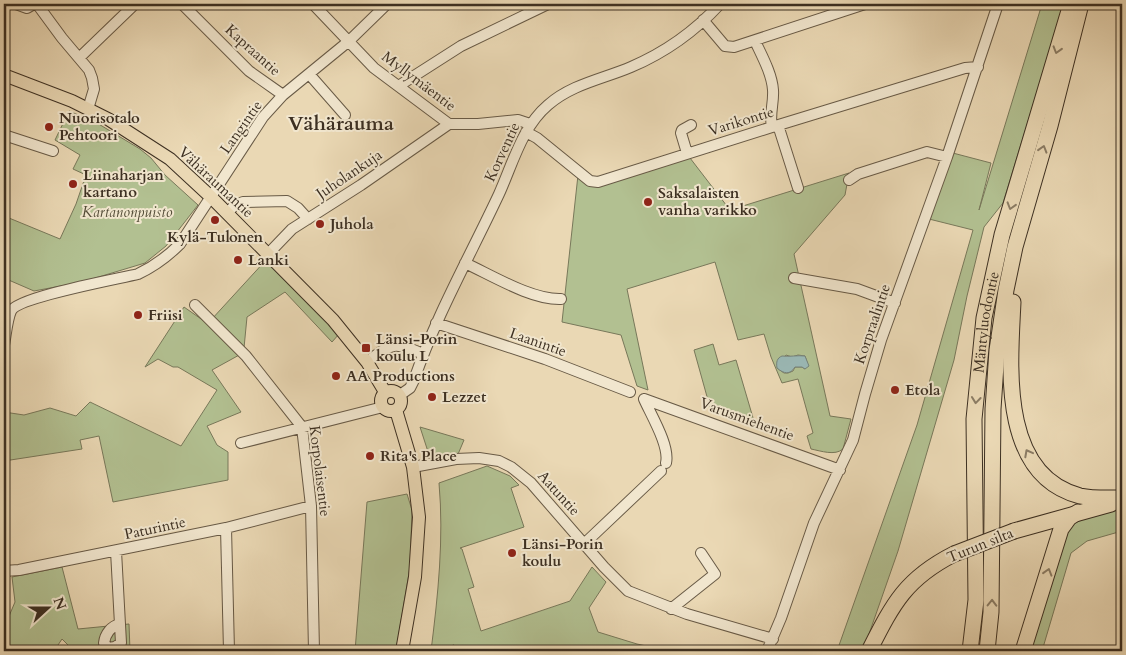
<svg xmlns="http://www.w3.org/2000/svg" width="1126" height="655" font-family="Cardo,serif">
<rect width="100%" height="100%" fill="#ead8b4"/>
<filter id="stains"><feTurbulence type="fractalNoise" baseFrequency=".004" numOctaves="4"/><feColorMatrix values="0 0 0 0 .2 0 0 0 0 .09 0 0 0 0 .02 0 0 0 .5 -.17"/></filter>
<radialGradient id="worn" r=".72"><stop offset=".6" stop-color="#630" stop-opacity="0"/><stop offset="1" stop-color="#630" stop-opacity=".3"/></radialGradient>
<path fill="#b2c091" stroke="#78785a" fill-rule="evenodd" d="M1042,4h22l-61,199 -19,24 -17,69 -13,64 -56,191 -29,83 -4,17h-28l80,-226 56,-195 -44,-11 20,-67 42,11 -12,47z
M69,111l28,12 43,26 11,9 14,17 33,30 -32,41 -21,17 -63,19 -48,9 -30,-13v-45l5,-15 51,21 16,-35 10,-29 -13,-6 7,-14 -25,-15z
M690,158l40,52 119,-37 -4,22 -51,59 36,162 21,3 -8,30c-8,7 -22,2 -32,0l-4,-13 6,-3 -15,-54 -16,4 -11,-26 -7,-23 -26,6 -23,-78 -88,27 21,101 -11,-4 -16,-51 -59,-13 16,-147 16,9zM786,355l6,2 6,-2 7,1 2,6 -2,7 -3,-2h-7l-2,4 -5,2h-4l-7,-5z
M266,260l73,74 -7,8 -47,-50 -38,25 -3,31 -33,-28z
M184,307l20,14 37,33 -29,16 29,42 -34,14 10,19 11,7v28l-115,22 -14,-66 -19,4 2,9 -78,12v-49l20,3 26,-7 26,8 14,-14 91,44 36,-56 -39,-23h-5l-15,-8 -13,8z
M713,344l6,21 17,-5 20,68 -45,-17 -17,-61z
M420,427l44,13 -8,19 -24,5z
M487,466l23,10 9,9 -8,3 13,39 -64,21 2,1 12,38 -6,2 13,42 89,-30 22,-34 14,15 -17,26 9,24 39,12 33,7h-227l11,-6 -23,6c7,-56 13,-112 8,-168z
M407,494l5,16 -2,57 -14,84h-41l12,-149z
M1122,509v22l-35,10 -16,12 -29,98h-15l29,-95 17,-35z
M62,567l16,62 51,-5 1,27h17h-73l-12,-12 -8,12h-50v-23l11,-26 -3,-25z"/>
<path fill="#9ab8b5" stroke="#75827a" d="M782,356c8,1 15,-1 23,0l4,10 -4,3 -3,-2h-7c-5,8 -11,7 -18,1 -1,-6 0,-10 5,-12z"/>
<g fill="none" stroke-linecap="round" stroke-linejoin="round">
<defs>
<path id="minor" d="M16,4l11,4 7,-4
M37,4l25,34 27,32 3,8 2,11 -6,20
M182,4l67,67 34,24
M313,4l61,64 75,56h29l40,-4 12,4
M703,20l22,26 9,1 131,-43
M755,41c7,15 17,33 18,49 1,13 -4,25 -1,37
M79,58l56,-54
M309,74l36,41
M400,85l61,-39 87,-42
M778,125l20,63
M526,132l11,6 53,43 8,1 174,-55 193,-59 13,-1
M4,135l49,16
M687,153l-6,-20 1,-3 9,-5
M849,180l9,-6 69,-22 20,5
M227,213l8,-8 8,-3 44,-1 11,7 10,11
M268,254l24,-25 69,-44 88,-61
M465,263c28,13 67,37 96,36
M794,278l63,11 38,14
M195,305l51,51 56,71 9,79 3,145
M436,323l109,36 85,33
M4,345c2,-10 3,-25 7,-34 7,-14 107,-32 127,-37 17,-8 29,-17 42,-30l83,-127 20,-22 66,-54 38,-37
M367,362c25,-19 27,-21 56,-8
M400,395l10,-7 4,-8c22,-64 56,-124 85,-186 14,-31 23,-67 49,-89 24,-21 55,-26 83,-38 33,-14 65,-37 89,-63
M644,399l196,71
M644,399c7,16 26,47 22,64
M241,443l142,-36
M413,467l43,-8 23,-1 20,3 12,6 20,16 73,84 24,24 59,23 86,25
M226,528l3,123
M584,544l77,-73
M116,551l5,92 -6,4 -7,1 -4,-5c1,-9 7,-17 16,-19
M4,571l15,-1 207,-42 85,-22
M671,609l44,-35 -14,-21
M767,651l14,-33 33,-95 39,-83 12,-46 16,-54 66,-183 51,-153"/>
<path id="major" d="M4,75l68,26 36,18 62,40 41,38 122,123 34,42 18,30
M381 401a10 10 0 1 1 20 0a10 10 0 1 1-20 0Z
M396,410l17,57 6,50 -4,60 -13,74"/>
<g id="highway">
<path d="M1013,302c-3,63 -14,173 67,194 14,3 28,2 42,2"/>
<path d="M1014,531l97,-27"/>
<path d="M869,651c24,-47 36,-72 85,-97"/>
<path id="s1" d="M970,651l6,-51 -2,-181 10,-101 18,-83 69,-231"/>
<path d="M987,651l4,-39 2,-203 4,-59 9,-60 9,-43 35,-121 31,-122"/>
<path d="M1023,651l38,-122 8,-11 9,-6"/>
</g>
</defs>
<use href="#minor" stroke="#685a46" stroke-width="12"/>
<use href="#major" stroke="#3d3022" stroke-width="14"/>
<use href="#highway" stroke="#3d3022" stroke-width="17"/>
<use href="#minor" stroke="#f1e6ce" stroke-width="10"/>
<use href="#major" stroke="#ead8b4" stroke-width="12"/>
<use href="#highway" stroke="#ead8b4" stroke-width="15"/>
<defs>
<path id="highway-bridge" d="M954,554l60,-23"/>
</defs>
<use href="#highway-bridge" stroke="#3d3022" stroke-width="17" stroke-linecap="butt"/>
<use href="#highway-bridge" stroke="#ead8b4" stroke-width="15"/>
</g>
<defs><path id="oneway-chevron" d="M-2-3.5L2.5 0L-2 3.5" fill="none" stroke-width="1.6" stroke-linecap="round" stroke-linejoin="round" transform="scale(1.25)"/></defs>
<g stroke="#8b7c64">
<use href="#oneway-chevron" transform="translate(1057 50) rotate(107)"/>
<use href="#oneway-chevron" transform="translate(1043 149) rotate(-73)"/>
<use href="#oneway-chevron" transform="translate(1011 206) rotate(107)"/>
<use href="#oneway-chevron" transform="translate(976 400) rotate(96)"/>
<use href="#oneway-chevron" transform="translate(1028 453) rotate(-118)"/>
<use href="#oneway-chevron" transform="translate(1048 572) rotate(-73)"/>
<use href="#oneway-chevron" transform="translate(992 603) rotate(-89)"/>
</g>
<g fill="#8f2418" stroke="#f1e6ce" stroke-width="2">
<circle cx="49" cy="127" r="5"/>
<circle cx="73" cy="184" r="5"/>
<circle cx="648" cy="202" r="5"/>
<circle cx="215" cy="220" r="5"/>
<circle cx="320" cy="224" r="5"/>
<circle cx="238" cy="260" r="5"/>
<circle cx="138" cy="315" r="5"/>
<rect x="361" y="343" width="10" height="10" rx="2.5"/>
<circle cx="336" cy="376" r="5"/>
<circle cx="895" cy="390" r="5"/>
<circle cx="432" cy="397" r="5"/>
<circle cx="370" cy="456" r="5"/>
<circle cx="512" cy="553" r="5"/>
</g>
<g text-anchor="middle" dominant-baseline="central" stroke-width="4" stroke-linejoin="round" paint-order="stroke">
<g font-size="15" fill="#3d3022" stroke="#f1e6ce">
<text transform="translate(253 50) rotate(42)">Kapraantie</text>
<text transform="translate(419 81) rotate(37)">Myllymäentie</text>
<text transform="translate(741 121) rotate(-17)">Varikontie</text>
<text transform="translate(241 127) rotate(-55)">Langintie</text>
<text transform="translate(502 152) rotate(-65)">Korventie</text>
<text transform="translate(349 174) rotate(-34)">Juholankuja</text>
<text transform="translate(216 182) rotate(43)">Vähäraumantie</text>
<text stroke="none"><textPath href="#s1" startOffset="330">Mäntyluodontie</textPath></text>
<text transform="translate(872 324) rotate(-71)">Korpraalintie</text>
<text transform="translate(538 342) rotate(19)">Laanintie</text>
<text transform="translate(747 419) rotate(20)">Varusmiehentie</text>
<text transform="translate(320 471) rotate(83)">Korpolaisentie</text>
<text transform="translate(559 493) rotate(48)">Aatuntie</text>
<text transform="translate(155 528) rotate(-12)">Paturintie</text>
<text transform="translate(980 545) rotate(-22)">Turun silta</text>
</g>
<g font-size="15" font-weight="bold" fill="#3d3022" stroke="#f1e6ce" text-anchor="start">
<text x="59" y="118">Nuorisotalo<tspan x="59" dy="17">Pehtoori</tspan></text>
<text x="83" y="175">Liinaharjan<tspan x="83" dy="17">kartano</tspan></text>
<text x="658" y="193">Saksalaisten<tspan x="658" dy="17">vanha varikko</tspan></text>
<text x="330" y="224">Juhola</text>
<text x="215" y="237" text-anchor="middle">Kylä-Tulonen</text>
<text x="248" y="260">Lanki</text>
<text x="148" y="315">Friisi</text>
<text x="376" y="339">Länsi-Porin<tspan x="376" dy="17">koulu L</tspan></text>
<text x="346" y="376">AA Productions</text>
<text x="905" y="390">Etola</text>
<text x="442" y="397">Lezzet</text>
<text x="380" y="456">Rita's Place</text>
<text x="522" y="544">Länsi-Porin<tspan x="522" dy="17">koulu</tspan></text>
</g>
<g font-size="15" font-style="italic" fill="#544d38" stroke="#f1e6ce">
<text x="127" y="212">Kartanonpuisto</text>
</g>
<g font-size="20" font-weight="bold" fill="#3d3022" stroke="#f1e6ce">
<text x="341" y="123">Vähärauma</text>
</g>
</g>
<rect width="1126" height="655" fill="none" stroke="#ead8b4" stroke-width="20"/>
<rect x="5" y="5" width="1116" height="645" fill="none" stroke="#3d3022" stroke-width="2.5"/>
<rect x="10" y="10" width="1106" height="635" fill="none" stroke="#3d3022"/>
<g transform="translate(48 608) rotate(69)" stroke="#f1e6ce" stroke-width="4" paint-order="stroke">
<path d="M0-4L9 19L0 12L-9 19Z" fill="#3d3022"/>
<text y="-8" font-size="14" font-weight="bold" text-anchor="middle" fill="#3d3022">N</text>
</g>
<rect width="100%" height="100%" filter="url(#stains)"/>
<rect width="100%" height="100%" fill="url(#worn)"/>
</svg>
